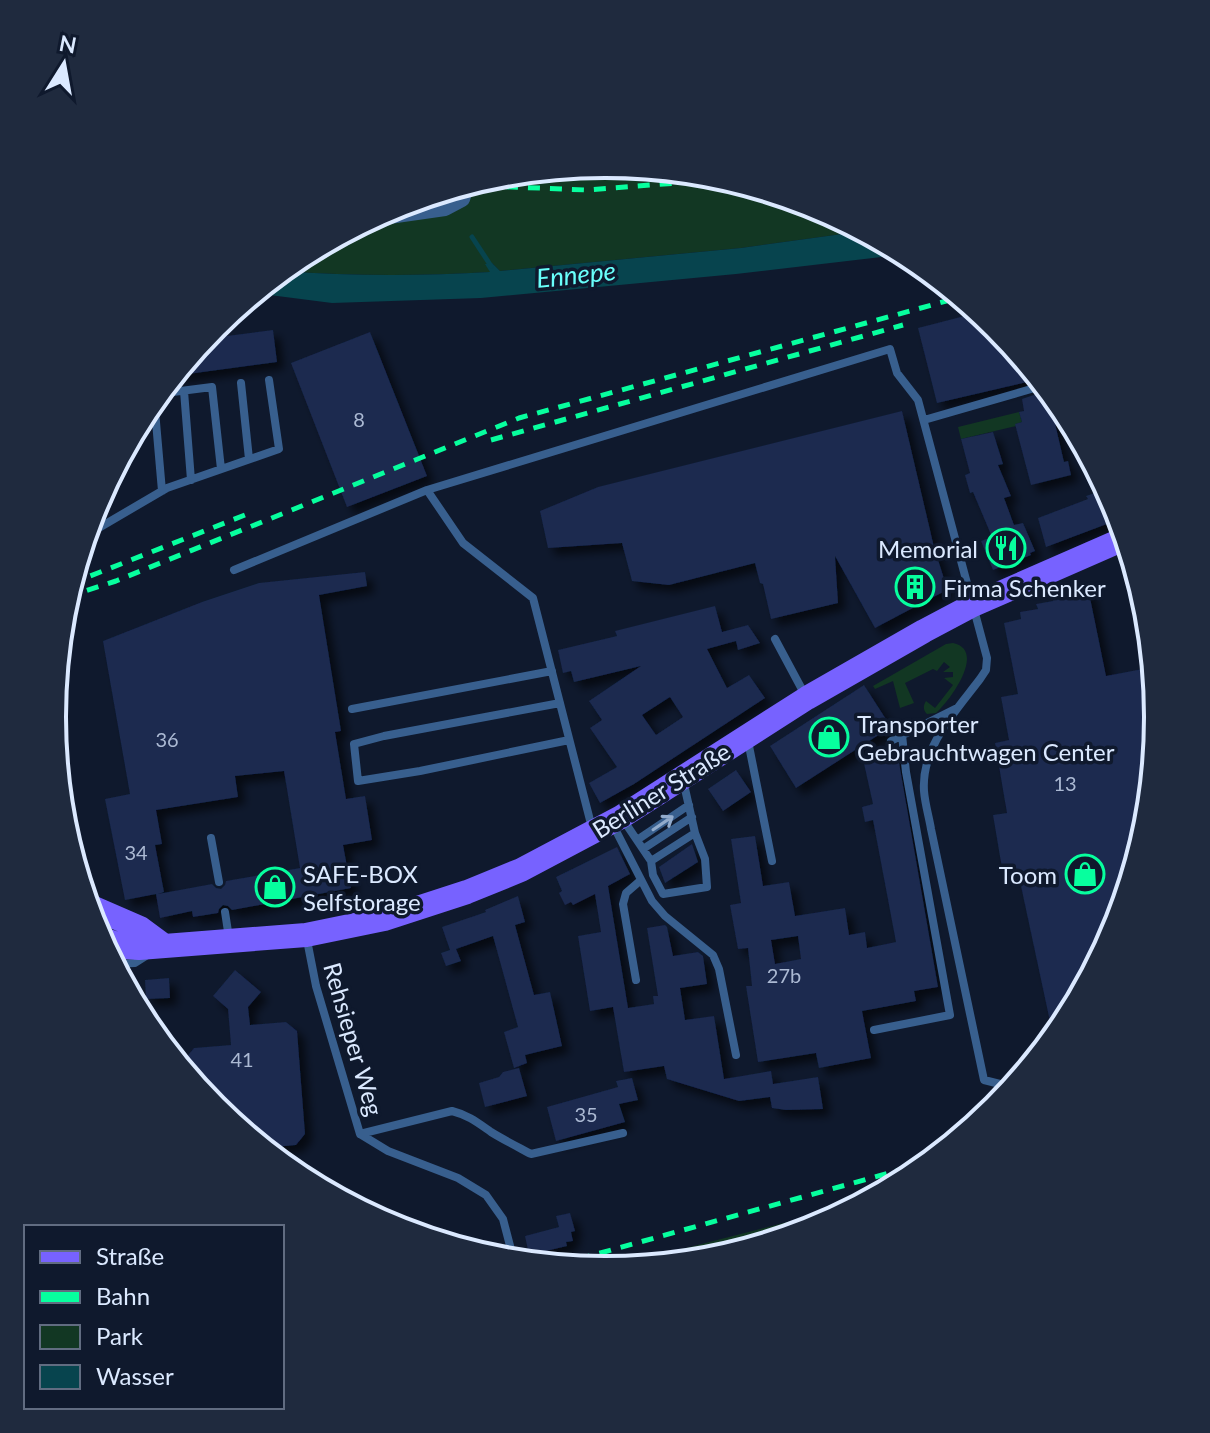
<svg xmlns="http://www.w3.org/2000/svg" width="1210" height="1433" font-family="Lato,sans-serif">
<defs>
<filter id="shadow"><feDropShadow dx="7" dy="7" stdDeviation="4" flood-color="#0009"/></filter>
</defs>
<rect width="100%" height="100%" fill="#0f192d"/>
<path fill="#123723" d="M605,164l108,10 104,32 47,25 -123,17 -241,23 -8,-8 -6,1 5,8c-70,4 -140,4 -210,-1l17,-15 96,-51 34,-10 41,2 2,-15 27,-8z
M1019,412l3,10 -6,2v2l-55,13 -3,-12z
M953,643c34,7 -3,58 -17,70l-9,1c-4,-4 -4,-8 -1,-13l9,7 18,-23 -9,-7 9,-1v-5h-10l7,-5 -6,-5 -7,9 -4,-2 -28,14 9,20 -14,5 -7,-27 -18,8 -2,-3 73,-42z
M865,1202l-49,26 -104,31 -108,10z"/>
<path fill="#07444e" d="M864,231l43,23 -171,20 -255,24 -149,5 -78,-10 27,-22c70,5 139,5 209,1l-5,-8 7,-1 8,8 241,-23z"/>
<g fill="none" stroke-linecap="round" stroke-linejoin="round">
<path stroke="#07444e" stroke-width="5" d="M472,237l19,29"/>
</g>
<path fill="#1a294f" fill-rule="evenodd" filter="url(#shadow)" d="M980,312l16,14 44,53 -103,24 -19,-75z
M273,330l4,32 -104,14 30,-37z
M370,332l57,144 -80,31 -56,-144z
M1049,390l17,21 -13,4 11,47 4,-1 3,14 -40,10 -16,-61 7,-2 -3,-10 5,-1 -2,-12z
M902,411l32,136 12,38 -3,7 -68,36 -40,-72 3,47 -67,16 -8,-35 -3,-1 -5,-20 -86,22 -37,-4 -10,-38 -74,5 -8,-37 58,-24z
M993,432l10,32 -5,1 13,31 -7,2 10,27 9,-2 12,28 -5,2 1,2 -38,15 -12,-29 11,-4 -19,-45 -3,1 -5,-18 5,-2 -9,-34z
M1107,489l9,16 4,14 -74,28 -8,-29 50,-19 -2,-3z
M365,572l2,14 -48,9 22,136 -6,1 11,67 19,-3 7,44 -29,5 8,43 -119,22 -4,-4 -5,-1 -4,4 -1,4 -25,4 -1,-6 -32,7 -4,-24 -31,6 -20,-101 25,-5 -27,-153 99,-39 57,-19zM284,771l16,97 -74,13 -1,4 -4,4 -5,-1 -4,-4 -54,10 6,-2 -9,-47 7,-1 -6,-34 82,-13 -3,-21z
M1088,588l18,88 47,-9 5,50 -11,108 -31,104 -51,94 -14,3 -33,-154 -15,2 -10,-59 14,-2 -12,-70 14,-3 -8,-43 17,-3 -14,-71 17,-4 -1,-7 18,-3 -2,-5 17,-3v-4l17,-2v-4z
M715,606l7,26 26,-7 12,18 -22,7 -2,-9 -29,8 20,39 22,-13 16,23 -131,86 -34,19 -11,-20 28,-16 -27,-39 12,-8 -13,-19 52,-35 -67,16 -3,-11 -8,2 -5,-23 59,-14 -2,-5zM670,697l13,20 -27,18 -14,-20z
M864,685l27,42 -95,61 -26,-42z
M897,751l41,236 -24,4 2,10 -54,10 9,47 -52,10 -3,-15 -58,9 -12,-76h6l-4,-38 -10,1 -8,-44 11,-2 -10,-64 24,-3 8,50 26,-4 6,34 50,-8 4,27 16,-3 2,16 29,-6 -23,-122 -8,2 -3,-15 11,-3 -10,-45zM798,936l3,23 -26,5 -4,-24z
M736,770l15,22 -28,19 -15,-22z
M692,844l6,18 -33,21 -6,-16z
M617,847l13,27 -22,12 20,122 26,-4 -1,-8h5l-11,-68 18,-3 2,2 6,29 25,-4 5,4 4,28 -27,4 5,32 29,-4 10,63 47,-8 2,13 45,-7 5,32 -37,1 -14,-2 -2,-11 -31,4 -72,-22 -3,-13 -40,6 -11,-65 -23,4 -12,-75 23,-4 -6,-38 -22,11 -2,-3 -6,3 -6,-12 3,-2 -6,-14z
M518,896l7,26 -10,3 19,70 16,-3 12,54 -37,9 2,8 -13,5 -10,-36 14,-5 -25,-91 -37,13 5,12 -15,5 -5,-13 9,-3 -8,-23 44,-15 -1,-2z
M235,970l26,22 -13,15 2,18 36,-3 11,9 8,103 -9,11 -33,3 -49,-41 -28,-33 -1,-15 9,-11 37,-3 -3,-36 -15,-13z
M169,978l1,20 -24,1 -1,-19z
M519,1068l8,28 -42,11 -6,-24 20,-6 4,-5z
M632,1078l6,22 -19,4 6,18 -69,19 -9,-34 71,-20 -2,-6z
M570,1213l5,18 -4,1 2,9 -7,1 1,4 -38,9 -4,-19 34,-9 -3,-11z"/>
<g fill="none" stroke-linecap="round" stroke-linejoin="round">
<path stroke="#385f8e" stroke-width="8" d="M241,383l8,76
M184,391l7,89
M157,394l55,-7 9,82
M154,399l8,92
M924,420l121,-35
M427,490l463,-141 7,24 21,27 69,258 -1,12 -6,9c-25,33 -59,68 -56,112 1,13 5,26 7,38l53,251 20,5 12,-2
M85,536l82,-48 112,-39 -10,-69
M234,570l193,-80 36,53 70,55 59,230
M775,639l30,56
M60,640l3,-6v-27
M560,703l-176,33 -30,8 4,37 62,-10 149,-31
M352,709l200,-38
M748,741l24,120
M891,741l64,-32
M622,818l29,43 2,14 10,19 44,-7 -2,-28 -10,-26 -12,-53
M612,823l40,78 13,15 48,39 6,14 17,86
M211,838l8,44
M637,840l52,-35
M643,849l49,-32
M651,861l44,-28
M225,912l4,26
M307,940l9,46 44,148 28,17 70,27 28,17 17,24 11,42
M113,964l22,-1 11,-7
M636,980l-13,-76 3,-11 15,-13
M874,1030l76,-15 -44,-243 -4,-37
M360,1134l92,-23c16,4 26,12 39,21 13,8 27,15 40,22l92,-21"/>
<path stroke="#385f8e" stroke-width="16" d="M368,219l77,-11 17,-9 2,-6"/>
<path stroke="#7762ff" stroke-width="24" d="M87,905l53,23 23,17
M99,938l27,9 13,1 167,-13 78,-16 83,-27 54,-22 100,-53 186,-119 117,-67 49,-26 153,-67"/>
<path stroke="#07ff9e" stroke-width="5" stroke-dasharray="12 10" stroke-linecap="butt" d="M462,185l125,5 141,-11
M491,440l412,-115
M70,584l175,-69
M66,597l50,-16 403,-163 442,-121
M557,1265l372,-103"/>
</g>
<defs><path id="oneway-shaft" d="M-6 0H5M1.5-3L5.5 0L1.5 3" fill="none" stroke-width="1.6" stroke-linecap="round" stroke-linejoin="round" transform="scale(2)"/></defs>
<use stroke="#92abcc" href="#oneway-shaft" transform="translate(663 823) rotate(-34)"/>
<defs>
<symbol id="restaurant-ring" viewBox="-11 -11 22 22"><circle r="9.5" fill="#0f192d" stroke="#07ff9e" stroke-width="1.5"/><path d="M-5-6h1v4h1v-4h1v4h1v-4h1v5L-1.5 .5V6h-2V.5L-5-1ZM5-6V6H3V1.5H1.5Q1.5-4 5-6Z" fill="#07ff9e"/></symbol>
<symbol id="building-ring" viewBox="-11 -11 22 22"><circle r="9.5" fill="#0f192d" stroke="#07ff9e" stroke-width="1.5"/><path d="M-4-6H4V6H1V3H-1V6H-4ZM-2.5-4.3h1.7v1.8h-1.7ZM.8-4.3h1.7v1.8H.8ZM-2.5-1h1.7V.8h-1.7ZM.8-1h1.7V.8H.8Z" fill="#07ff9e"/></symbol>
<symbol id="shop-ring" viewBox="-11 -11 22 22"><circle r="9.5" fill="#0f192d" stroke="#07ff9e" stroke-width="1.5"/><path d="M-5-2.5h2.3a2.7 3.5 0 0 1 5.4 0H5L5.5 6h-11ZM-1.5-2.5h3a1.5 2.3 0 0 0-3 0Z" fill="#07ff9e"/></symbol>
</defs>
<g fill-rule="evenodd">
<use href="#restaurant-ring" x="984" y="526" width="44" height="44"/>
<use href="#building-ring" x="893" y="565" width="44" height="44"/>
<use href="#shop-ring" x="807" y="715" width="44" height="44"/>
<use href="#shop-ring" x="1063" y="852" width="44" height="44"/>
<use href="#shop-ring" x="253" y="865" width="44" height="44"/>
</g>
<g text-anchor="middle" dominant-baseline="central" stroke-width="7" stroke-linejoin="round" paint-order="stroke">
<g font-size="20" fill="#abb9d3">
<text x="359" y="419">8</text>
<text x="167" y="739">36</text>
<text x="1065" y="783">13</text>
<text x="136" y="852">34</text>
<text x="784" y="975">27b</text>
<text x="242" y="1059">41</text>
<text x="586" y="1114">35</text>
</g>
<g font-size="24" fill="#dbe9ff" stroke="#0f192d" text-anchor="start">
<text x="978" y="548" text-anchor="end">Memorial</text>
<text x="943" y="587">Firma Schenker</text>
<text x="857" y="723">Transporter<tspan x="857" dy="28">Gebrauchtwagen Center</tspan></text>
<text x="303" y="873">SAFE-BOX<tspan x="303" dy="28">Selfstorage</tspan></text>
<text x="1057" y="874" text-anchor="end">Toom</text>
</g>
<g font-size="24" fill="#dbe9ff" stroke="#0f192d">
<text transform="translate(661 790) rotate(-32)">Berliner Straße</text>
<text transform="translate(354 1039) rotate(74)">Rehsieper Weg</text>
</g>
<g font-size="26" font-style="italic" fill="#69fffb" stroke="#0f192d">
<text transform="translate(576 274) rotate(-6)">Ennepe</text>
</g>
</g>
<path d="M0 0H1210V1433H0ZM66 717a539 539 0 1 1 1078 0a539 539 0 1 1-1078 0Z" fill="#1f2a3e" fill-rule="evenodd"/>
<path fill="none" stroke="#dbe9ff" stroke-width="4" d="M66 717a539 539 0 1 1 1078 0a539 539 0 1 1-1078 0Z"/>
<rect x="24" y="1225" width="260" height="184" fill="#0f192d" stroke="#616c81" stroke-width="2"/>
<rect x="40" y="1251" width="40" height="12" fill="#7762ff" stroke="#616c81" stroke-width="2"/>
<text x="96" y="1265" font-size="24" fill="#dbe9ff">Straße</text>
<rect x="40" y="1291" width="40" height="12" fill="#07ff9e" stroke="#616c81" stroke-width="2"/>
<text x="96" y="1305" font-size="24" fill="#dbe9ff">Bahn</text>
<rect x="40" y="1325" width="40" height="24" fill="#123723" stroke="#616c81" stroke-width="2"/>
<text x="96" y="1345" font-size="24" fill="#dbe9ff">Park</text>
<rect x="40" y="1365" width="40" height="24" fill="#07444e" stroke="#616c81" stroke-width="2"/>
<text x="96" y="1385" font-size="24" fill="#dbe9ff">Wasser</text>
<g transform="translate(64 64) rotate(11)" stroke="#0f192d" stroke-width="6" paint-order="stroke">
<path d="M0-6L14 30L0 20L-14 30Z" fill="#dbe9ff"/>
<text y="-12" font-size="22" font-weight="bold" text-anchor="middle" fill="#dbe9ff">N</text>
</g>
</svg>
